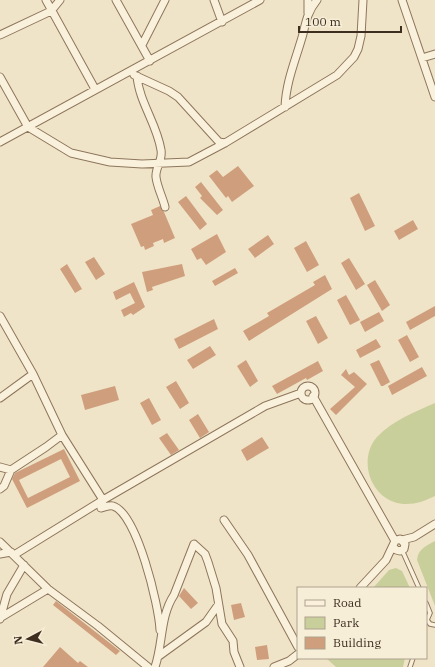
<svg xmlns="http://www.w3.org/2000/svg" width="435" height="667" font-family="'IBM Plex Serif',serif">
<rect width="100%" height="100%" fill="#f0e4c8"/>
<path fill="#c9cf9b" d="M435,403v93c-12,6 -27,11 -41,6 -26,-9 -35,-45 -17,-65 16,-17 38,-25 58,-34z
M435,541v65l-18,-46c1,-11 9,-14 18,-19z
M396,568l6,3 8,17h-37l16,-18z
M326,658h79l-2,9h-67z"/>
<path fill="#cf9f7d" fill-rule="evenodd" d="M238,166l16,20 -22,16 -4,-6 -2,2 -17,-22 8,-6 6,7z
M201,182l22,28 -6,5 -17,-17 2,-2 -7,-9z
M359,193l16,33 -10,5 -15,-33z
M186,196l21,28 -7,6 -22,-28z
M160,206l4,6 11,26 -11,5 -1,-4 -10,4 1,3 -9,4 -1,-4 -3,1 -10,-23 22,-9 -2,-5z
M413,220l5,9 -19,11 -5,-9z
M217,234l9,18 -20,13 -5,-7 -4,2 -6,-11z
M268,235l6,9 -19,14 -7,-9z
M306,241l13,24 -12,7 -13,-24z
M94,257l11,17 -9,6 -11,-18z
M349,258l16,26 -9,6 -15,-27z
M67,264l15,25 -7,4 -15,-24z
M182,264l3,12 -33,11 1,3 -6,2 -5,-20z
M235,268l3,5 -23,13 -3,-5z
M325,275l7,14 -83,52 -6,-10 26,-15 -2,-3 48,-28 -2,-3z
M375,280l15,25 -8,6 -15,-26z
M134,282l11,25 -12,8 -2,-2 -7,4 -3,-7 14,-7 -5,-10 -14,7 -3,-8z
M346,295l14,25 -10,5 -13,-25z
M435,306v10l-25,14 -4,-8z
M379,312l5,9 -19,11 -5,-10z
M316,316l12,22 -10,6 -12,-23z
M214,319l4,10 -39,20 -5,-10z
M407,335l12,22 -9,5 -12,-22z
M376,339l5,8 -21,11 -4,-8z
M210,346l6,9 -23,14 -6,-9z
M246,360l12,21 -8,6 -13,-21z
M379,360l11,22 -7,4h-2l-11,-22z
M318,361l5,10 -16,9 -1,-2 -29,16 -5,-8z
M422,367l5,9 -35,19 -4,-9z
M346,369l3,6 5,-3 13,12 -31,31 -6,-6 25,-22 -14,-12z
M176,381l13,22 -9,6 -14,-22z
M115,386l4,14 -34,10 -4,-15z
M149,398l12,22 -9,5 -12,-22z
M198,414l11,18 -9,6 -11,-18z
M167,433l12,17 -8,5 -12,-17z
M262,437l7,11 -22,13 -6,-11z
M64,449l16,32 -53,27 -15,-29 3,-6zM61,459l9,18 -42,21 -9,-18z
M184,588l14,15 -7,6 -12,-13z
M56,601l64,50 -4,4 -63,-50z
M241,603l4,14 -11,3 -3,-15z
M267,645l2,14 -12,1 -2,-13z
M60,647l18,16 2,-2 8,6h-45z"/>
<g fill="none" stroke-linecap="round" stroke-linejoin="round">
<defs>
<path id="lane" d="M402,550l17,38
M426,603l4,10
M430,613l-3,7 3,4 5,1
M410,667l3,-9"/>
<path id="street" d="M46,0l49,89
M116,0l34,61
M214,0l8,22
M308,0v13
M402,0l33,97
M0,35l51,-24 9,-11
M142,45l23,-45
M422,58l13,-4
M134,75l35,16 9,6 41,45 6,1
M137,76c2,26 20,48 24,74 2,10 -6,18 -5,27 1,10 7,21 9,30
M0,77l28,50 43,26 39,9 32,2 47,-2 36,-19 112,-68 17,-18 4,-8 3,-13 2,-36
M285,107c1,-26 11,-48 18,-73 3,-13 5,-23 14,-34
M0,142l260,-142
M0,316l33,58 29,61 41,65 -2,8
M301 393a7 7 0 1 1 14 0a7 7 0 1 1-14 0Z
M313,396l82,145
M0,398l33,-24
M0,467l11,3
M0,489l4,-3 7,-16 35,-23 16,-12
M101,508c3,-1 8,-3 12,-2 24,7 46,100 47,124
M224,520l24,35 50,92
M402,540l12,-3 21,-13
M0,542l48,47 50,37 50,41
M0,554l11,-2
M14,555l89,-55 162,-94 36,-13
M360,588l26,-28 9,-19 5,-2 5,5 -1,5 -4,2 -4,-1 -3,-4
M0,618l48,-29
M0,619l7,-25 17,-29
M159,656l47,-34 12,-17
M155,667c8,-23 5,-51 19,-72l20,-51 11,10 3,8 8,26 6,36 11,17 1,11 6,15
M274,667l15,-6 9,-7"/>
</defs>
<use href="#lane" stroke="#8d765c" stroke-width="5.5"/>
<use href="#street" stroke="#8d765c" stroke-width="9"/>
<use href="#lane" stroke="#faf1dc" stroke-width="3.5"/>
<use href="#street" stroke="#faf1dc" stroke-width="7"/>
</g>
<rect x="297" y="587" width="130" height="72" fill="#f7eed8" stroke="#ada18e"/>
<rect x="305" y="600" width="20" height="6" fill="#faf1dc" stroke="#ada18e"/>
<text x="333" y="607" font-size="12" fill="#3d2e20">Road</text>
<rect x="305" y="617" width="20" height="12" fill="#c9cf9b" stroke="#ada18e"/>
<text x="333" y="627" font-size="12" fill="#3d2e20">Park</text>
<rect x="305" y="637" width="20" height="12" fill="#cf9f7d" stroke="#ada18e"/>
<text x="333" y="647" font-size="12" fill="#3d2e20">Building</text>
<g transform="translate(28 639) rotate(263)" stroke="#f7eed8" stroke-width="3" paint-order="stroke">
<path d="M0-3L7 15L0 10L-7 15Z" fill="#3d2e20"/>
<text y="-6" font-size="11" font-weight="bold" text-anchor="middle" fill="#3d2e20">N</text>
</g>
<path d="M299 26v6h102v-6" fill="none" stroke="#3d2e20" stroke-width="2"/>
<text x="305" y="26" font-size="12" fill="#3d2e20" stroke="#f7eed8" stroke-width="3" paint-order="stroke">100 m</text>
</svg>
